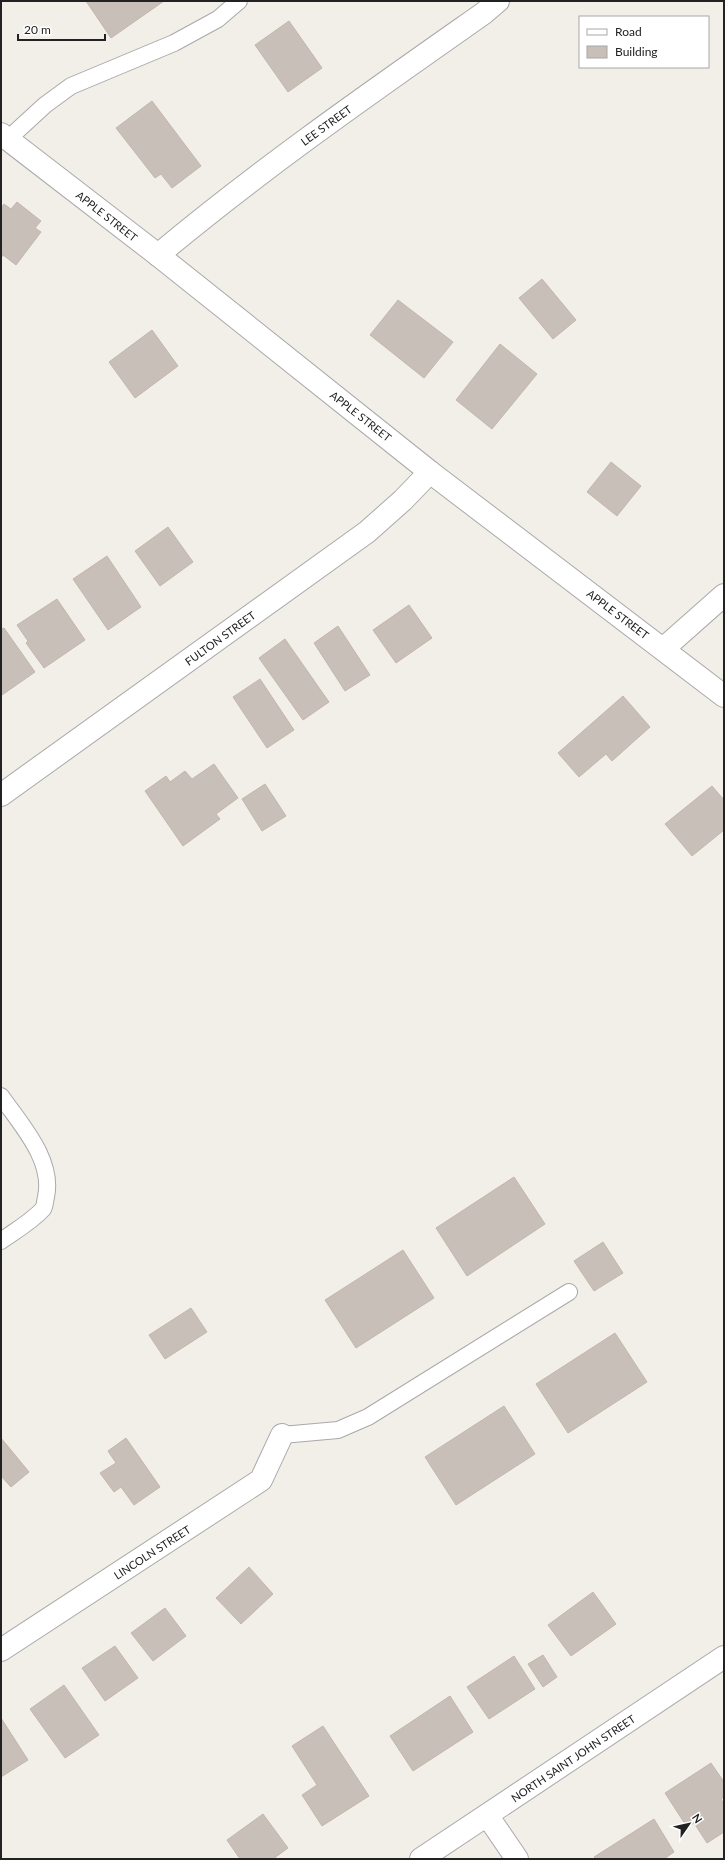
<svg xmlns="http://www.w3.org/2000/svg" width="725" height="1860" font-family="Lato,sans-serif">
<rect width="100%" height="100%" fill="#f2efe9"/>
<path fill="#c7bfb8" stroke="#c4b6ab" d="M86,1h78l-53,37z
M289,21l33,47 -34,24 -33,-47z
M152,101l49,65 -29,22 -11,-14 -6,4 -39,-50z
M17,202l24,19 -6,7 6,4 -25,33 -13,-10 -2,3v-50l3,-4 7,5z
M542,279l34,41 -23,19 -34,-41z
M398,300l55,42 -29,36 -54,-43z
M152,330l26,36 -43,32 -26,-36z
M500,344l37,30 -45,55 -36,-29z
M611,462l30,24 -24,30 -30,-24z
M168,527l25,35 -33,24 -25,-35z
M107,556l34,51 -33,23 -35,-51z
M57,599l28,41 -41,28 -18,-25 2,-2 -11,-16z
M409,605l23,33 -36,25 -23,-33z
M338,626l32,49 -25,16 -31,-48z
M4,628l31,44 -33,23 -1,-2v-64z
M285,639l44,63 -26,18 -44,-62z
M260,679l34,51 -27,18 -34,-51z
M623,696l27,31 -38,34 -6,-7 -27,23 -21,-24z
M214,764l24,34 -22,16 4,5 -37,27 -38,-55 21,-15 4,6 15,-11 7,8z
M265,784l21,32 -24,15 -20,-32z
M712,786l12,14v30l-32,26 -27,-32z
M514,1177l31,47 -78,52 -31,-48z
M603,1242l20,31 -29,18 -20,-30z
M403,1250l31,48 -78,50 -31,-48z
M191,1308l16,24 -42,27 -16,-24z
M615,1333l32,49 -79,51 -32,-49z
M504,1406l31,48 -79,51 -31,-48z
M1,1438l28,34 -18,15 -10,-11z
M126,1438l34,49 -26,18 -13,-18 -7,5 -14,-19 16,-10 -8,-12z
M249,1567l24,27 -32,30 -25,-26z
M593,1592l23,32 -45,32 -23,-31z
M165,1608l21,28 -33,25 -22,-28z
M115,1646l23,32 -33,23 -23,-33z
M543,1655l14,22 -14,10 -15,-23z
M514,1656l21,33 -46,30 -22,-32z
M64,1685l35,50 -34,23 -35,-49z
M450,1696l23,36 -60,39 -23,-35z
M1,1718l27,42 -27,17z
M323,1726l46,70 -47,30 -20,-31 15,-10 -25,-39z
M711,1763l13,19v15l-3,2 3,5v28l-17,11 -13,-20 -7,4 -22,-34z
M263,1814l25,34 -15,11h-33l-13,-19z
M654,1819l20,33 -10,7h-68l-2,-2z"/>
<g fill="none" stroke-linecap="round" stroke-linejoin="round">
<defs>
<path id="service" d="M8,139l37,-34 26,-19 103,-43 44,-24 21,-18
M1,1096c20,29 53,64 45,101 -1,4 -1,9 -3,12 -12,13 -28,22 -42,32
M282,1435l56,-5 30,-13 201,-125"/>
<path id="minor" d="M158,255c104,-87 215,-164 326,-242l14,-12
M663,649l61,-54
M1,795l366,-263 36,-32 27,-28
M1,1650l260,-170 21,-45
M487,1815l30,44
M421,1859l303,-202"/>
<path id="tertiary" d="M1,134l157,121 272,217 294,224"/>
</defs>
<use href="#service" stroke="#a9a9a9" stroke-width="18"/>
<use href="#minor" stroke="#a9a9a9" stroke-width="24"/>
<use href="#tertiary" stroke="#a9a9a9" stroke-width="24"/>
<use href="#service" stroke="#fff" stroke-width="16"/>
<use href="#minor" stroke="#fff" stroke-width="22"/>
<use href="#tertiary" stroke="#fff" stroke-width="22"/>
</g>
<g text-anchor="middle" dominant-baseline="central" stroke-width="3" stroke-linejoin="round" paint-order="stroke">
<g font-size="11" fill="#222" stroke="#fff">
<text transform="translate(326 125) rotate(-36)">LEE STREET</text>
<text transform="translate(107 216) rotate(38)">APPLE STREET</text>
<text transform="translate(361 416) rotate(38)">APPLE STREET</text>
<text transform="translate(618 614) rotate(37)">APPLE STREET</text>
<text transform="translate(220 638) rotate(-36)">FULTON STREET</text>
<text transform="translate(152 1552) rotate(-33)">LINCOLN STREET</text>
<text transform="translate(573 1758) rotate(-34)">NORTH SAINT JOHN STREET</text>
</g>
</g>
<rect width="725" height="1860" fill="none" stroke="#222222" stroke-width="4"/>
<rect x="579" y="16" width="130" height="52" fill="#ffffff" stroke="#a7a7a7"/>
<rect x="587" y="29" width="20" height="6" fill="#ffffff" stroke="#a7a7a7"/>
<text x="615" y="36" font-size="12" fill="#222222">Road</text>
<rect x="587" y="46" width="20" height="12" fill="#c7bfb8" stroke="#a7a7a7"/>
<text x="615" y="56" font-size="12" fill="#222222">Building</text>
<g transform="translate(689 1824) rotate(56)" stroke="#ffffff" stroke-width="3" paint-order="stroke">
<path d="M0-3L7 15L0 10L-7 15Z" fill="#222222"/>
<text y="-6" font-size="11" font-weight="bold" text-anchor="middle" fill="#222222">N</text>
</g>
<path d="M18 34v6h87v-6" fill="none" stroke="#222222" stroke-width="2"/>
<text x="24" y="34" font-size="12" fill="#222222" stroke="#ffffff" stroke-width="3" paint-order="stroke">20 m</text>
</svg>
